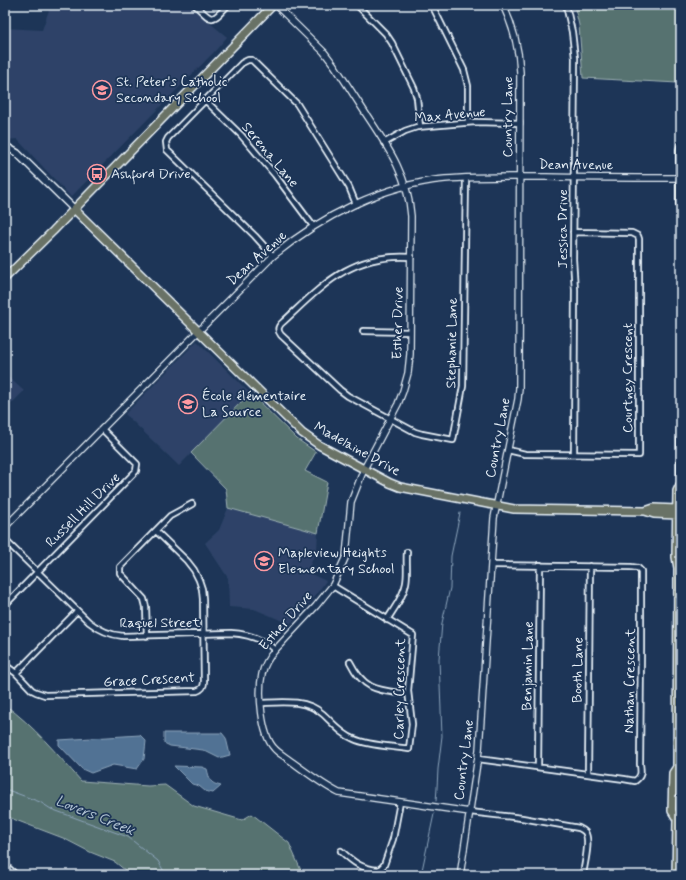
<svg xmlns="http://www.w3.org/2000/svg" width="686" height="880" font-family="Mynerve,sans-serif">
<rect width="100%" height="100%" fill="#1d3557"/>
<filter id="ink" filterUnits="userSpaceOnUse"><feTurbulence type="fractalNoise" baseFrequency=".025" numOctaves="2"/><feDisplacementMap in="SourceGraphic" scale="8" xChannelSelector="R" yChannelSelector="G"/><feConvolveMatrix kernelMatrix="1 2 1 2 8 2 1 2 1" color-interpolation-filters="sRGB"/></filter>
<g filter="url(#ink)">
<path fill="#2d4367" d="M54,5h134l39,32 -11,13 -145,147 -54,-58 -12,1v-112l37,2 7,-20z
M197,341l53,52 -71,73 -54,-52z
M5,374l19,17 -19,19z
M228,508l90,25 -1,16 -10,23 19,9 -15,20 -21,23 -36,-15 -25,-2 -1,-29 -23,-35 14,-13z"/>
<path fill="#567270" stroke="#9fb2b4" d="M574,5h104v78l-95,-5 -4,-53z
M250,393l47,46 19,13 -11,19 22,11 -9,51 -90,-25 -2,-19 -35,-36z
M5,705c29,21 52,49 76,76l67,5 17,-1 29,21 48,14 10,-6 37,29 14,32h-172l-16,-13 -25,-10 -27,-14 -50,-19 -8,-4z"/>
<path fill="#517294" stroke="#8da5bc" d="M164,733h58l4,5 4,17 -11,3 -16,-8 -33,-4 -6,-3z
M140,735l6,6 -2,18 -7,10 -24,-4 -22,8 -9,-4 -23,-24v-5z
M174,766l28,1 5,2c3,11 2,14 14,17l-8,7 -8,-2 -6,-5 -7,-2z"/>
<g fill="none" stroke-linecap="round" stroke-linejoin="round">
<path stroke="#8da5bc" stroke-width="1" d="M5,789l35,13 11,7 77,28 30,24 8,14
M436,801l1,-13 1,-19 4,-33 -3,-77 3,-36 8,-35 1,-32 9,-43
M421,875l13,-61"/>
<defs>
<path id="minor" d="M195,5c18,17 16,18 33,0
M357,5l29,29 6,9 22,45 3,10 3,29
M432,5l32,65 4,16v36
M566,5l6,27 3,26 -2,201 2,31 -1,164
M205,100l36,35 34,40 38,51
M384,143l21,-12 12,-4 58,-5 45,1
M273,256l-18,-20 -88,-86 -1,-8 2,-4 74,-75 6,-3h4l45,44 52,83 7,17
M411,257c-60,-4 -88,28 -128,65 -5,4 -6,8 -2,13l59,55 8,6 67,36 7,2 31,6 10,-54 3,-208
M363,331l47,1
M508,450l17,4 114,1v-216l-1,-3 -6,-3 -59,-1
M5,540l84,82c10,8 20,13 34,14l108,-3c17,1 31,5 44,17
M5,605l131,-134 1,-7 -35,-35
M387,620c7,-12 17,-24 19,-37 2,-10 0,-21 1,-31
M147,636l-1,-29 -2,-8 -24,-26v-6l50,-51 22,-12
M350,662c15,30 29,28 58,32
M5,665l11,8 16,17 4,2 9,3 152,-4c6,-2 7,-5 7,-10l-1,-82 -1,-10 -3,-9 -5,-10 -7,-9 -31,-30
M16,673l61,-62
M261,703c21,-1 45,-4 62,11 10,9 18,20 31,25 16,7 38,7 55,10l3,-25 -4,-33 5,-56 -80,-49
M478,759l146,20 11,2c7,-5 6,-9 5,-17l1,-116v-77l-3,-3 -7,-1 -140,-2
M538,767l2,-202
M588,774l2,-208
M470,812l52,6 57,10c2,1 4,2 6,4 6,9 -1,33 -2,43
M341,851c12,11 20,18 38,19l5,-5 9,-26 7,-37
M5,865l11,10"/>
<path id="tertiary" d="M276,5l48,47 10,13c11,16 21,32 32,49 21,32 42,61 45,102l-1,138 -2,19 -5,18 -5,13 -34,65 -13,33 -5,54 -13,29 -17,21 -41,44c-6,7 -11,15 -13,24 -4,18 -1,60 12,74 3,4 10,8 14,11 17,12 33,25 51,34l131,19
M5,527l268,-271c49,-40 109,-71 172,-77 34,-3 67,-2 101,-2 44,1 89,1 134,1
M462,875l-1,-6 18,-119 15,-232 24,-119 1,-11 1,-316c-1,-24 -7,-46 -17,-67"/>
<path id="secondary" d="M5,146l12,7 57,56"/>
<path id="primary" d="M681,146l-1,4v54l1,4
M74,209l228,224 17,12 71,38 10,4 114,22 131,2 9,-3 23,1
M5,278l48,-47 220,-226
M645,511l9,3 23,1
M677,819l-5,-8 1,-38 4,-6
M676,875l1,-56 4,-8v-38l-4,-6 1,-199 -2,-11 1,-66 4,-8v-76"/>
</defs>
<use href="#minor" stroke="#e8f1f8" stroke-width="8"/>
<use href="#tertiary" stroke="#e8f1f8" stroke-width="8"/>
<use href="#secondary" stroke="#e8f1f8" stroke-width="9"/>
<use href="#primary" stroke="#e8f1f8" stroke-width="10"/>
<use href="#minor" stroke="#1d3557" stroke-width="4.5"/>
<use href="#tertiary" stroke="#1d3557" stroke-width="5.5"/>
<use href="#secondary" stroke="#1d3557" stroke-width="6"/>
<use href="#primary" stroke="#697266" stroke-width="7"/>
</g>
</g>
<defs>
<symbol id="school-ring" viewBox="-11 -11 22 22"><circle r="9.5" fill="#1d3557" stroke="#ff9aa2" stroke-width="1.5"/><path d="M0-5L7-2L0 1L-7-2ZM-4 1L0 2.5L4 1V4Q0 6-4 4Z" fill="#ff9aa2"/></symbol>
<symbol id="bus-ring" viewBox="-11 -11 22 22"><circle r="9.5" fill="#1d3557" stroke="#ff9aa2" stroke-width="1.5"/><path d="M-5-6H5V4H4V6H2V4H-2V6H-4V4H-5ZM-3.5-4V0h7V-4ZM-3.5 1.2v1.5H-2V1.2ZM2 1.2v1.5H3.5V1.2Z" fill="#ff9aa2"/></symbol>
</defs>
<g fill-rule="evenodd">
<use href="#school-ring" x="91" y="79" width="22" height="22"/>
<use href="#bus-ring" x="86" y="163" width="22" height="22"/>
<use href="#school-ring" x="177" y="393" width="22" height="22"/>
<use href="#school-ring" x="253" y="550" width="22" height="22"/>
</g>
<g text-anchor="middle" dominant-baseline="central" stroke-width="3.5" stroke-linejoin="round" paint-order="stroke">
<g font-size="14" fill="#e8f1f8" stroke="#1d3557" text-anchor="start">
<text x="116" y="82">St. Peter's Catholic<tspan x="116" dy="16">Secondary School</tspan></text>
<text x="111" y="174">Ashford Drive</text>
<text x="202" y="396">École élémentaire<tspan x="202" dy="16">La Source</tspan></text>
<text x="278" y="553">Mapleview Heights<tspan x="278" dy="16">Elementary School</tspan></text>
</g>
<g font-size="14" fill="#e8f1f8" stroke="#1d3557">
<text transform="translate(450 115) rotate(-5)">Max Avenue</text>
<text transform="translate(508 117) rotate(-90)">Country Lane</text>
<text transform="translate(270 155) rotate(50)">Serena Lane</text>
<text x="576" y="165">Dean Avenue</text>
<text transform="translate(563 229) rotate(-90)">Jessica Drive</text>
<text transform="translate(257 258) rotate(-42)">Dean Avenue</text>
<text transform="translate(398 323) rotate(-89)">Esther Drive</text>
<text transform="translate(452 343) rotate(-89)">Stephanie Lane</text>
<text transform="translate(628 378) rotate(-90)">Courtney Crescent</text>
<text transform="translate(498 438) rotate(-79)">Country Lane</text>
<text transform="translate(357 449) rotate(29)">Madelaine Drive</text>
<text transform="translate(83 510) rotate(-45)">Russell Hill Drive</text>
<text transform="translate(286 621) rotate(-49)">Esther Drive</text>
<text x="160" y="623">Raquel Street</text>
<text transform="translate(528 666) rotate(-89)">Benjamin Lane</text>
<text transform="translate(578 670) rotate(-89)">Booth Lane</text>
<text transform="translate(149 680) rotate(-3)">Grace Crescent</text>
<text transform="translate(630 681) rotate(-89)">Nathan Crescent</text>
<text transform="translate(400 689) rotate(-89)">Carley Crescent</text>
<text transform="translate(464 760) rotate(-83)">Country Lane</text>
</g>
<g font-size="15" font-style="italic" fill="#b3c5d5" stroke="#1d3557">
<text transform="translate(95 816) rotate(22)">Lovers Creek</text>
</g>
</g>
<rect width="686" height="880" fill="none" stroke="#1d3557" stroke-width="20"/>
<rect x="10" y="10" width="666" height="860" fill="none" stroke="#e8f1f8" stroke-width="1.5" filter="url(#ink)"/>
</svg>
